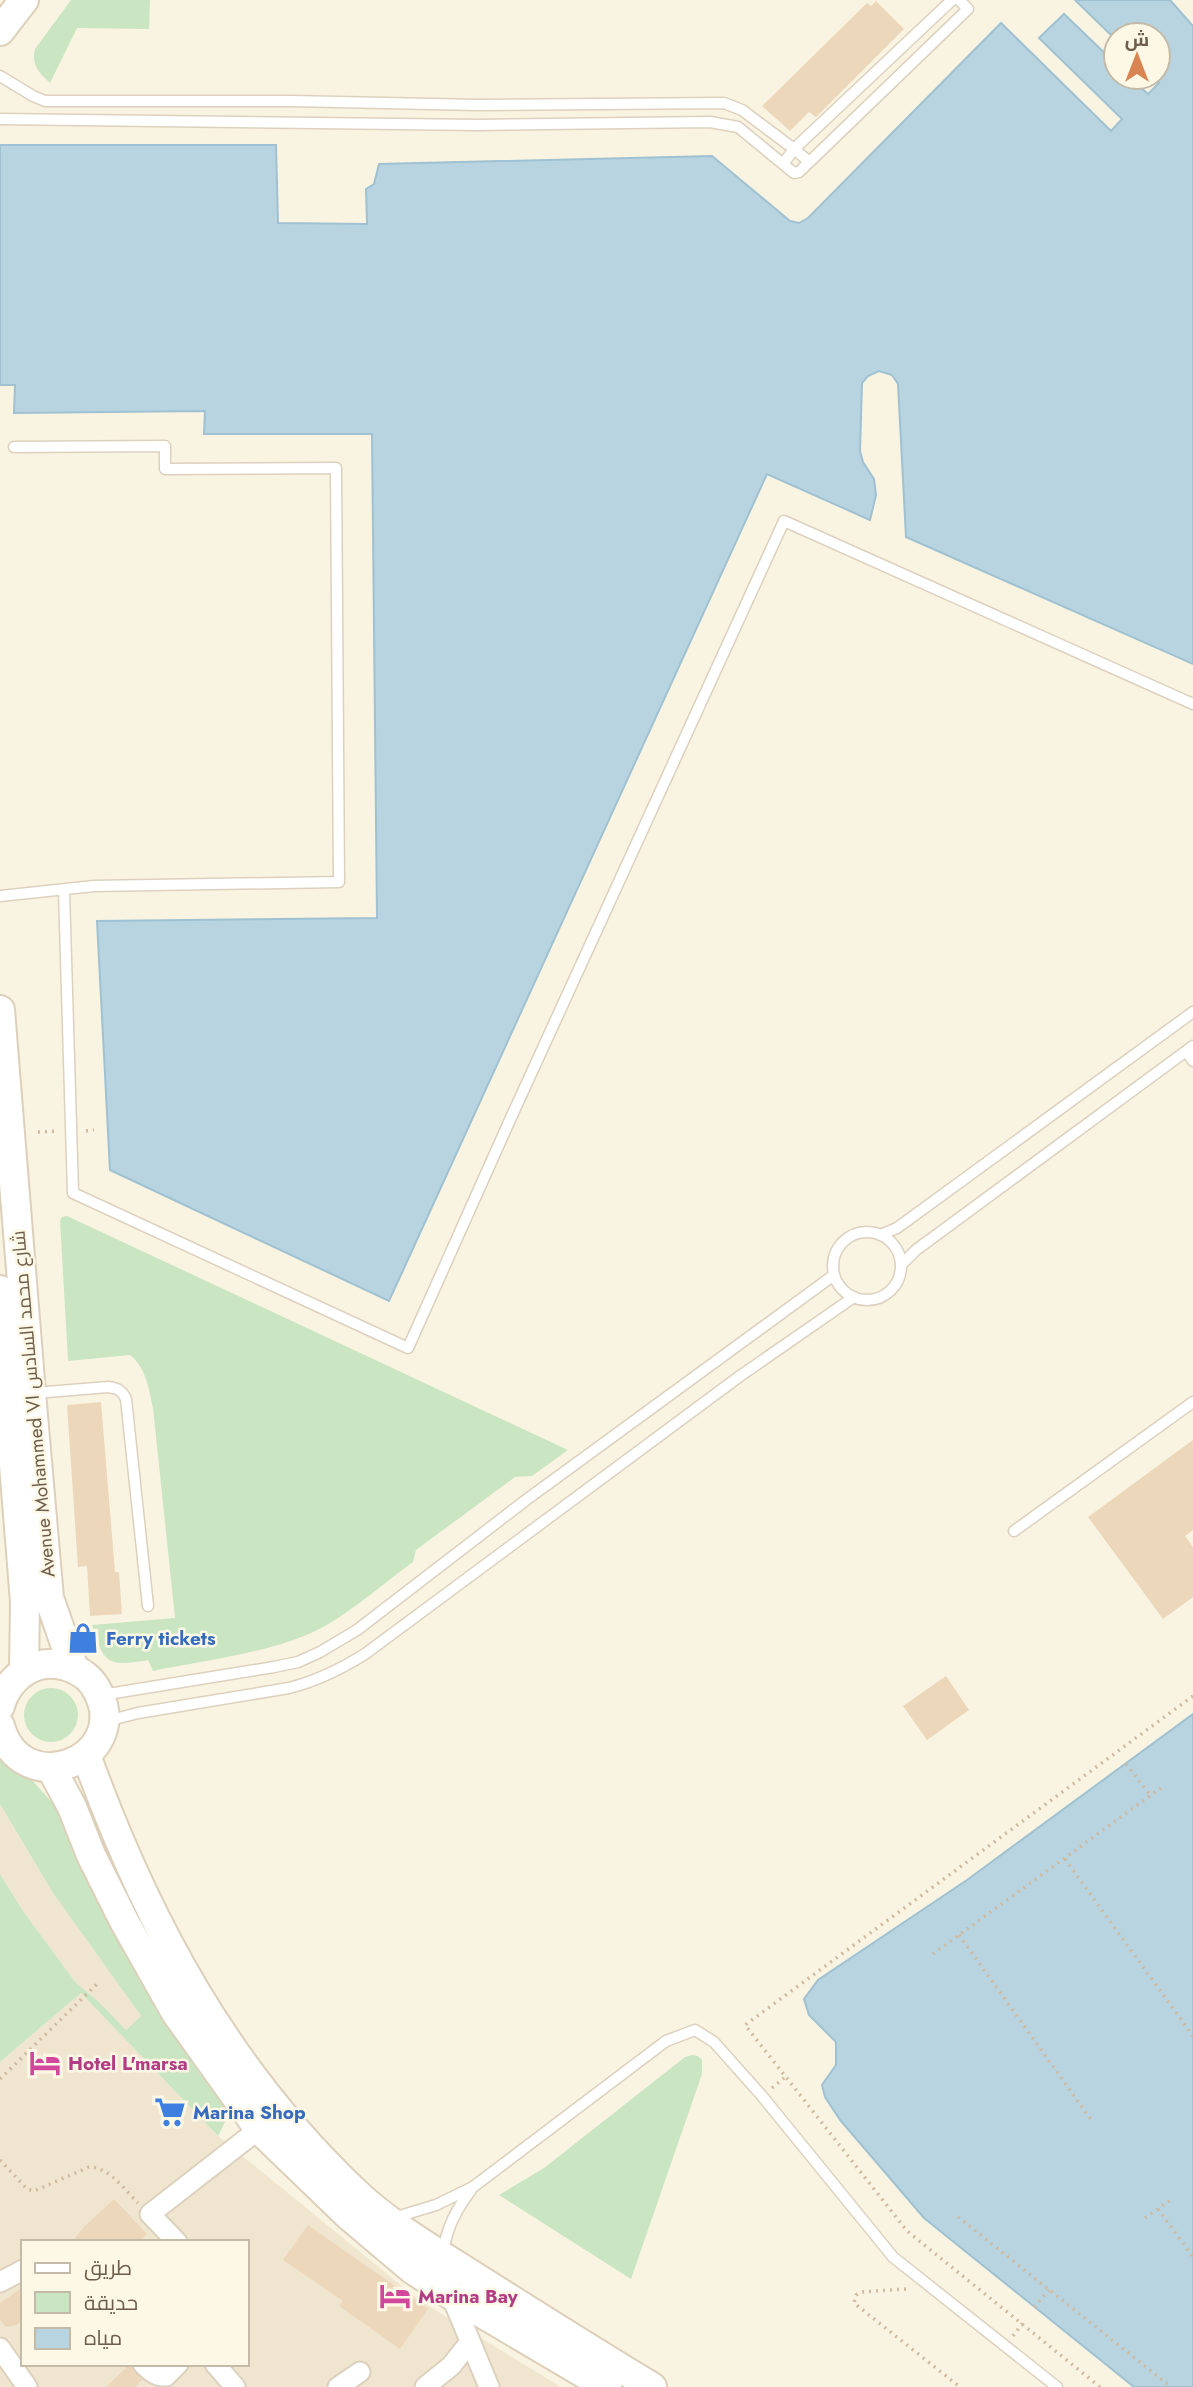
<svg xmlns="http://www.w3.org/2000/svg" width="1193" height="2387" font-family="Jost,Cairo,sans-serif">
<rect width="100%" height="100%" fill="#f9f4e1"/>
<path fill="#f0e6d0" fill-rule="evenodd" d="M0,1804l53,89 88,123 -15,14 -28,-29 -22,-18 -53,-72 -23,-37z
M81,1993l137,143 201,164 142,87h-561v-325zM23,2242h224v122h-224z"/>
<path fill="#cae5c1" d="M71,0h79l-1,29 -72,-1 -27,55c-11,-10 -19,-18 -15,-34z
M67,1216l501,234 -36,26 -17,1 -99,73 -3,12c-29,21 -57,46 -88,64 -46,26 -119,34 -172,45l-5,-11c-41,7 -44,4 -56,-35l83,-7 -22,-210c-4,-18 -7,-41 -23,-53l-62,6 -8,-140 2,-4z
M24 1715a27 27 0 1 1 54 0a27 27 0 1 1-54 0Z
M0,1755l31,24 26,29 99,202 74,102 -12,24 -137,-143 -81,69v-188l23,37 53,72 22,18 28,29 15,-14 -88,-123 -53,-89z
M692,2055l6,1 4,4v14l-71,205 -132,-84 45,-27 141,-111z"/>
<path fill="#b8d4e0" stroke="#9fc1d1" stroke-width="2" d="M1075,0h95l23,26v638l-287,-127 -8,-153 -6,-9 -13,-4 -11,5 -6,7 -2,68 3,11 11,17 2,16 -6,25 -103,-46 -378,827 -279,-131 -13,-249 280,-3 -5,-484h-168l1,-23 -191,2 1,-28h-15v-240h276l2,78 89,1 -1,-35 8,-5 5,-20 333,-8 78,65 9,2 9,-5 193,-195 110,108 11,-12 -83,-81 25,-24 52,50v13h13l19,17 11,-11 -5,-6h4v-42h-42v5z
M1193,1714v673h-59l-210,-169 -84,-98 -15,-23 -3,-12 14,-20v-23l-27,-27 -5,-16 14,-19 149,-100z"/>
<path fill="#ecd7bb" d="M876,1l28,28 -88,88 -7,-5 -19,19 -28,-25 105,-103 4,3z
M101,1402l14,170h4l3,42 -32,2 -3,-50 -9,1 -11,-162z
M1193,1440v90l-8,6 8,11v50l-30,22 -75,-102z
M946,1676l23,34 -42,30 -24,-34z
M114,2199l33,35 -8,8h-67l11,-14z
M308,2225l120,84 -28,40 -61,-43 4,-5 -60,-41z
M23,2287v32l-6,6 -11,2 -6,-7v-17z
M130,2364l12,16 -7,7h-29z"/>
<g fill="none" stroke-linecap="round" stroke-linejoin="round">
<defs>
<path id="service" d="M0,76l33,20 12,5h246l187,4 246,-2 18,7 52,39 158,-149
M0,119l479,6 231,-3 28,5 56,46 5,-1 169,-163 -9,-9
M783,164l11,-15 12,10 1,5
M64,891l9,302 335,155 101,-226 275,-601 409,183
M0,896l94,-10 245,-4 -3,-414 -171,1v-23l-151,1
M1186,1051l7,10
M833 1266a34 34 0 1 1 68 0a34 34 0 1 1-68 0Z
M880,1235l17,-7 296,-216
M901,1265l15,-15 277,-204
M35,1393l73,-6c9,1 14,3 18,12l22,207
M1014,1531l179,-129
M102,1695l172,-28 24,-5 22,-10 37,-22 169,-130 308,-225
M107,1721l31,-8 151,-25c28,-7 52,-19 76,-34l375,-278 114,-79
M393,2218l43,-13 37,-18 193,-146 29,-11 19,12 48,54 131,161 164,130
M443,2252c4,-25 13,-42 28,-62"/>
<path id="minor" d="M177,2242l-27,-28 109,-85
M0,2282l23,-12
M451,2295l38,92
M0,2348l27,39
M143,2364c7,7 13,13 23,12l12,-12
M215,2364l20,23
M338,2387l22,-15
M425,2387l26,-21 19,-24"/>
<path id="secondary" d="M0,31l24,-31
M0,1010l31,383 18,205 25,71
M0,1290l25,312 -1,69
M0,1706c8,-29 35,-49 66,-40 14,4 26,13 32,26 34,68 -77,111 -98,34
M86,1755c60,166 140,315 270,438 34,32 77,57 116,82 60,38 120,76 180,112
M51,1768l21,39 19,48 33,66 52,92 83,116 89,86 64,54 39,26 156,92"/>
</defs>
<use href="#service" stroke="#dcd1be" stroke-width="13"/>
<use href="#minor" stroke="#dcd1be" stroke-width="23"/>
<use href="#secondary" stroke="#ddd0ba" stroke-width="32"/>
<path stroke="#d0ba9f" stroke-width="3.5" stroke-dasharray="2 5" stroke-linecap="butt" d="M86,1131l8,-1
M38,1132l19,-1
M1126,1764l24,31
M1065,1859l128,177
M959,1935l133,186
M933,1954l229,-167
M0,2079l97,-95
M772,2088l12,-10
M0,2160l27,29 7,2 55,-24c20,0 35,22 49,36
M1158,2209l35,48
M958,2217l213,170
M1145,2218l27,-19
M906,2289l-45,3 -5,3 -2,8 106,84
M1034,2307l15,-17
M1013,2336l10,-13
M1100,2387l-193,-156 -162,-206 448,-329"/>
<use href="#service" stroke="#fff" stroke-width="10"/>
<use href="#minor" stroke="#fff" stroke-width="19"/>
<use href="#secondary" stroke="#fff" stroke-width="28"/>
</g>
<defs>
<symbol id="shop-bare" viewBox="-9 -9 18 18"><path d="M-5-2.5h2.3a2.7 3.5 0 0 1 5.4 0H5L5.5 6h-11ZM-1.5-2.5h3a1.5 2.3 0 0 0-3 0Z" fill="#3f7fe0" stroke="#fdf8e6" stroke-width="2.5" paint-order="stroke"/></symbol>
<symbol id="hotel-bare" viewBox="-9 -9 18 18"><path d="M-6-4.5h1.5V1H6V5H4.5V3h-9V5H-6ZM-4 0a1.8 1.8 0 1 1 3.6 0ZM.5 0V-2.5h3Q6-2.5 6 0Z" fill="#d1479c" stroke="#fdf8e6" stroke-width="2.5" paint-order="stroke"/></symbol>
<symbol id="supermarket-bare" viewBox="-9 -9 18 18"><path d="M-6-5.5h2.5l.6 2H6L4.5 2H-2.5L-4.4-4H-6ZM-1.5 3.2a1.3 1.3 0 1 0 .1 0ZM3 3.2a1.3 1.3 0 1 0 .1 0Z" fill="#3f7fe0" stroke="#fdf8e6" stroke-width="2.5" paint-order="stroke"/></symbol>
</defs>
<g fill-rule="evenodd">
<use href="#shop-bare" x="61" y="1616" width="44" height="44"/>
<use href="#hotel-bare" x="23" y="2041" width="44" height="44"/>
<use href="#supermarket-bare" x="148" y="2090" width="44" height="44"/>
<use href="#hotel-bare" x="373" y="2274" width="44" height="44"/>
</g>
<g text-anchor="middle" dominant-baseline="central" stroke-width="5" stroke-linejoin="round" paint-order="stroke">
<g font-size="19" fill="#6d5d4b" stroke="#fdf8e6">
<text transform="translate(33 1404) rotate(-95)">Avenue Mohammed VI شارع محمد السادس</text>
</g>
<g font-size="19" font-weight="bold" fill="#366cbe" stroke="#fdf8e6" text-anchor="start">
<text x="106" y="1638">Ferry tickets</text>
<text x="193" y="2112">Marina Shop</text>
</g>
<g font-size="19" font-weight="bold" fill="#b23c85" stroke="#fdf8e6" text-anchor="start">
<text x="68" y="2063">Hotel L'marsa</text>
<text x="418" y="2296">Marina Bay</text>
</g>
</g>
<rect x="21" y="2240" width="228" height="126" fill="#fdf8e6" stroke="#c3baa8" stroke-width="2"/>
<rect x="35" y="2263" width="35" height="10" fill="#ffffff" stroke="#c3baa8" stroke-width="2"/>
<text x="84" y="2275" font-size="21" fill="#6d5d4b">طريق</text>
<rect x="35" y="2292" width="35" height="21" fill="#cae5c1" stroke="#c3baa8" stroke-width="2"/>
<text x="84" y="2310" font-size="21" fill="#6d5d4b">حديقة</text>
<rect x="35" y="2328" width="35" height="21" fill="#b8d4e0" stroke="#c3baa8" stroke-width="2"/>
<text x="84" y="2345" font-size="21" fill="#6d5d4b">مياه</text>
<g transform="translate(1137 56)"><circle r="33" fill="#fdf8e6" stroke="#c3baa8" stroke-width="2"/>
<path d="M0-5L12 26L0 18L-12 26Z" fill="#d88551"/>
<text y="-10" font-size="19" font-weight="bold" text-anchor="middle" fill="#6d5d4b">ش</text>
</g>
</svg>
